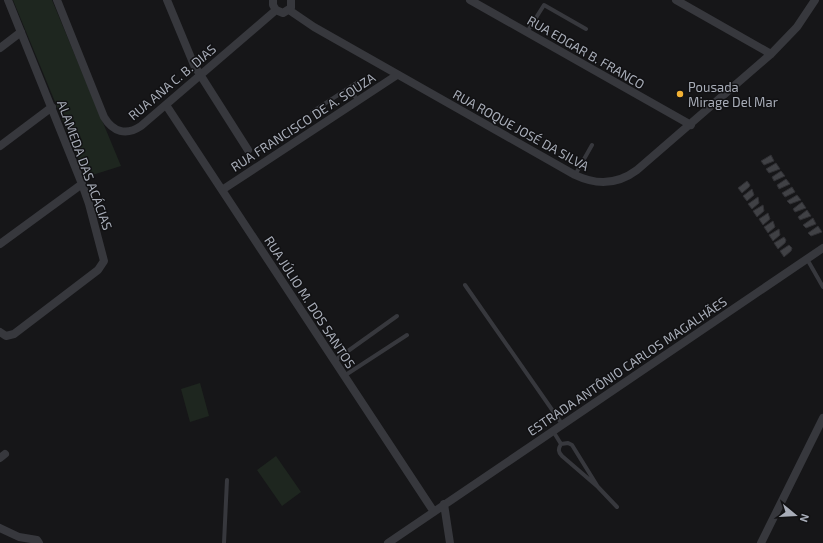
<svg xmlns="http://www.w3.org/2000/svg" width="823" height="543" font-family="'Exo 2',sans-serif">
<rect width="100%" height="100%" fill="#161618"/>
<path fill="#1e261f" d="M13,0h39l69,166 -35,11z
M200,383l9,33 -19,6 -9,-33z
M276,456l25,36 -19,14 -25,-36z"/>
<path fill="#404145" stroke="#303034" d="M771,155l3,6 -10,4 -3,-4z
M776,163l4,6 -11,4 -3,-4z
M781,171l4,5 -11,5 -2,-4z
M786,179l4,5 -11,5 -2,-4z
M747,181l3,4 -1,2 -7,6 -4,-5z
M792,187l3,5 -10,5 -3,-4z
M752,189l2,6 -7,6 -4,-5z
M797,195l4,5 -11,4 -3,-3z
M758,197l1,6 -7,6 -4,-5z
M802,202l4,6 -11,4 -2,-3z
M763,205l1,6 -7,6 -4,-6z
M807,210l4,6 -11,4 -2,-3z
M768,213l2,6 -7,6 -4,-6z
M813,218l3,6 -10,4 -3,-3z
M773,221l2,6 -7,6 -4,-6z
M818,226l4,6 -11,4 -3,-3z
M779,229l1,6 -7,6 -4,-6z
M784,237l2,3 -1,3 -7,6 -4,-6z
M789,245l3,3 -1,3 -7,6 -4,-6z"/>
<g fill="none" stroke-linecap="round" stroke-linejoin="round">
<path stroke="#37383d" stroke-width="4" d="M527,32l17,-27 42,24
M349,88l9,13
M312,112l46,-30
M575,175l17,-30
M807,259l16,28
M465,285l97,139
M334,361l63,-45
M344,376l63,-41
M553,431l8,13
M598,487l-26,-42 -4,-2 -7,1c-3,5 -3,8 1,12l36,31 19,20
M224,543l3,-63"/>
<path stroke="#37383d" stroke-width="8" d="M57,0l47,117c9,15 22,19 37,9l135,-116
M167,0l27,65 54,85
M273,0v5l3,5 7,3 8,-5v-8
M470,0l221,125
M676,0l95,54
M289,10l25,17 261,148c21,10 42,10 62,-5l134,-116 26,-27 18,-27
M0,48l21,-16
M166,105l268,407
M0,146l52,-39
M222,190l175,-115
M0,244l82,-60
M0,332l6,4 8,-2 84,-64 6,-9 -15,-57 -7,-20 -74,-184
M0,458l5,-4
M444,504l6,39
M0,528l19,9 18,3 2,3
M388,543l435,-295
M761,543l62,-125"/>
</g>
<circle fill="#f2b134" stroke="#111113" stroke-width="1.5" cx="680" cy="94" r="4"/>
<g text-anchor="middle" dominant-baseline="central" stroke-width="3" stroke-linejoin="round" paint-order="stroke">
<g font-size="13" fill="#a8adb8" stroke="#111113">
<text transform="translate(586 52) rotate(30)">RUA EDGAR B. FRANCO</text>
<text transform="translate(172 82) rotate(-40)">RUA ANA C. B. DIAS</text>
<text transform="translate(303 122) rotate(-33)">RUA FRANCISCO DE A. SOUZA</text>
<text transform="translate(521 130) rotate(29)">RUA ROQUE JOSÉ DA SILVA</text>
<text transform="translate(85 165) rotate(70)">ALAMEDA DAS ACÁCIAS</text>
<text transform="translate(310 302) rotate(57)">RUA JÚLIO M. DOS SANTOS</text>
<text transform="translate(627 366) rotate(-34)">ESTRADA ANTÔNIO CARLOS MAGALHÃES</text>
</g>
<g font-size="13" fill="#a8adb8" stroke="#111113" text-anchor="start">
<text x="688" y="87">Pousada<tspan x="688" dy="15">Mirage Del Mar</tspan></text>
</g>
</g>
<g transform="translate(795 515) rotate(108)" stroke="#111113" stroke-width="3" paint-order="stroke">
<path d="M0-3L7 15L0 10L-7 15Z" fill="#a8adb8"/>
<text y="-6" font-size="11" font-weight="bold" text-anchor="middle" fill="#a8adb8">N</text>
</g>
</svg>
